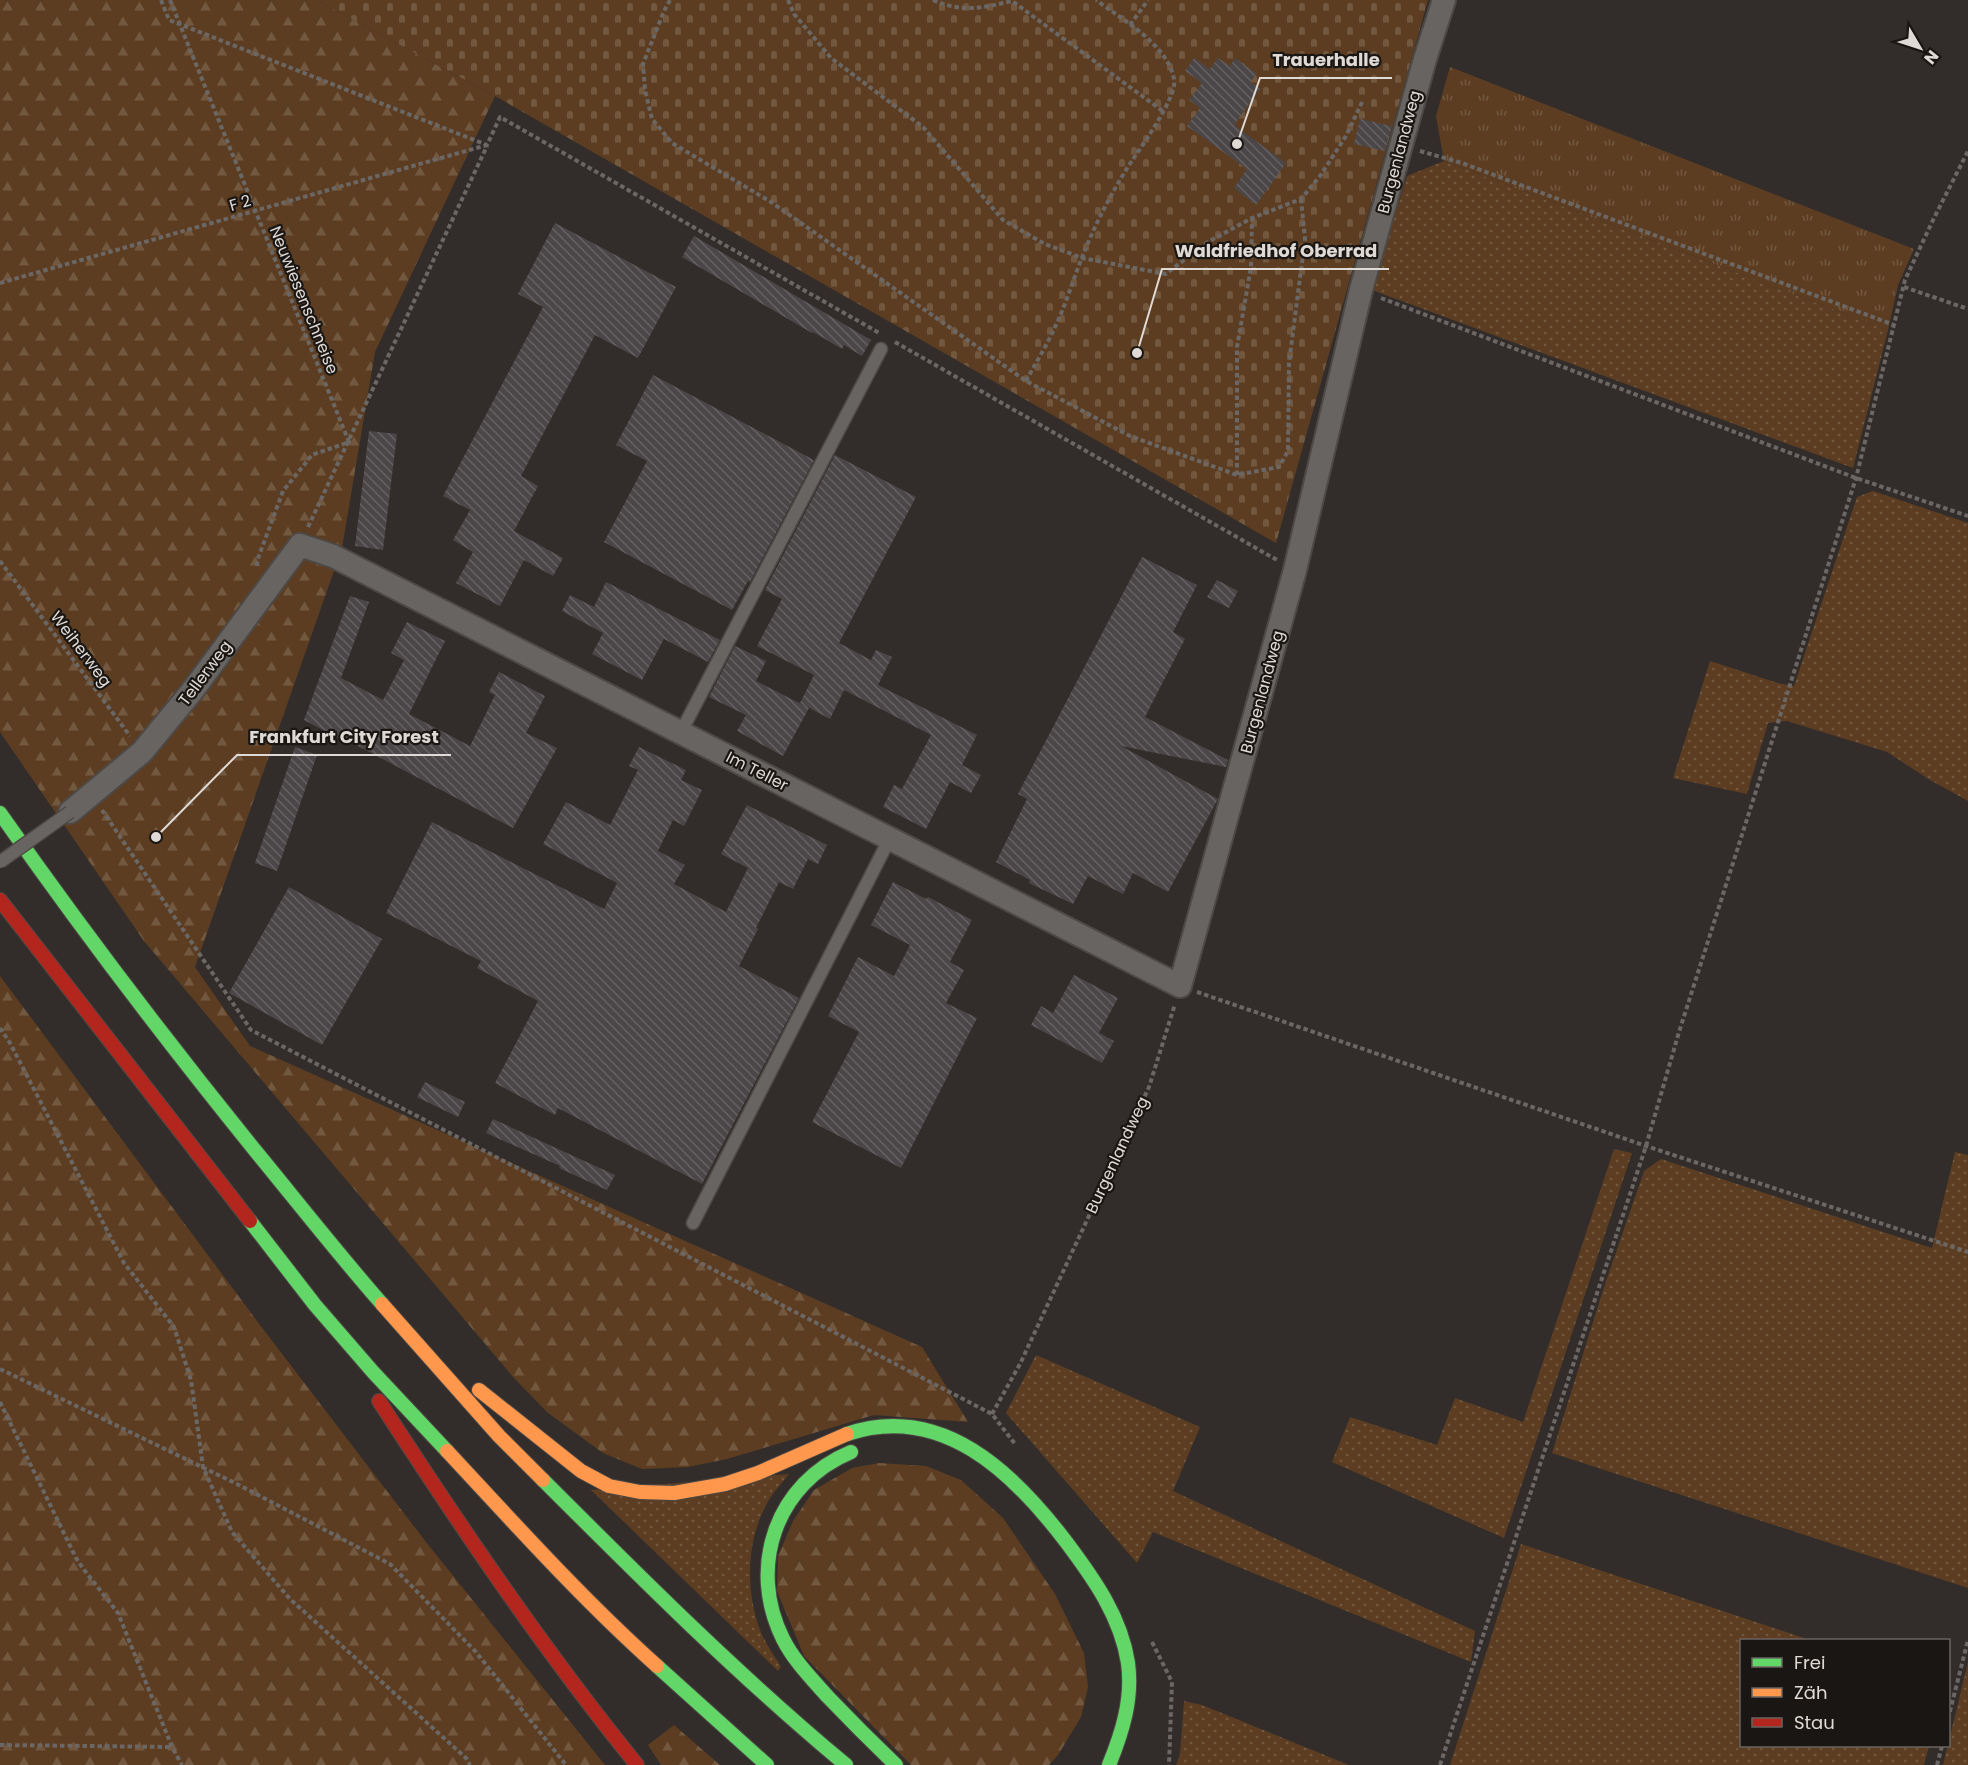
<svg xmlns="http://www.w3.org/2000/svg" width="1968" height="1765" font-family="Poppins,sans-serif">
<defs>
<pattern id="grass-dots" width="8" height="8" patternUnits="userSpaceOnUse" patternTransform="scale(1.5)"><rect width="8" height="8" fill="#5c3d21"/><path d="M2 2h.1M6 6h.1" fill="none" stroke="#735840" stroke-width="1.8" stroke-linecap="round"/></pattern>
<pattern id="forest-firs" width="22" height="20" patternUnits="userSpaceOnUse" patternTransform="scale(1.5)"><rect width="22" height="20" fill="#5c3d21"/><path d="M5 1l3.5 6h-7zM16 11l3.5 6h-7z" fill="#735840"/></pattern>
<pattern id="cemetery-stones" width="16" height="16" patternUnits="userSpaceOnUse" patternTransform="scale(1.5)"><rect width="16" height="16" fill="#5c3d21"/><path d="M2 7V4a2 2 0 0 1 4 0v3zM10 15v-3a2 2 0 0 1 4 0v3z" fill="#735840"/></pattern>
<pattern id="park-tufts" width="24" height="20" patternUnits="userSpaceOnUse" patternTransform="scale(1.5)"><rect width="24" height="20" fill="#5c3d21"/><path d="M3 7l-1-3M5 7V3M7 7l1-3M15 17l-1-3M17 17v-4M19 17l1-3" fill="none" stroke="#735840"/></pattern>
<pattern id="building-back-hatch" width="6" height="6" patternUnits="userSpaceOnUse" patternTransform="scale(1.5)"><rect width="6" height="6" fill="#4b4748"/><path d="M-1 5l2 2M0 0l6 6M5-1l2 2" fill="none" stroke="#656162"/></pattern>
</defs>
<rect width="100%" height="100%" fill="#322d2a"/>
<path fill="url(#grass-dots)" d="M1444,161l444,169 -35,138 -481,-178 35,-114z
M1873,491l95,32v278l-38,-21 -43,-28 -100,-31 -19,2 -21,71 -74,-16 37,-117 68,22 16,3 63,-189z
M1614,1149l18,4 -128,385 -172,-76 18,-45 87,28 18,-47 68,24z
M1955,1152l13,3v433l-416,-135 52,-166 40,-116 17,-12 271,89z
M1036,1355l164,72 -27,64 302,140 -4,31 -318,-130 -16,31 -131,-150z
M789,1474c-6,8 -14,16 -20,26 -23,38 -24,89 -9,130 5,13 14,25 21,37l-3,4 -187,-181z
M1521,1544l289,96h-68v106h187l-5,19h-474z
M1968,1662v103h-25z
M1184,1701l18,4 147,60h-173l4,-10z"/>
<path fill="url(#forest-firs)" d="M0,0h316l179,96 -120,256 -33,196 -147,419 55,79 672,301 46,75 -94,-7 -147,44 -39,8 -46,2 -39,-16 -55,-40 -34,-35 -370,-437 -144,-209z
M0,976l263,353 163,213 179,223h-605z
M879,1463l47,3 35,14 42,38 52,76 29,59 4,34 -7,30 -23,38 -9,10h-138l-107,-109 -27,-65 1,-35 15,-35 21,-31 38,-22z
M674,1725l46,40h-59l-13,-20z"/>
<path fill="url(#cemetery-stones)" d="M316,0h1112l-152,543 -781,-447z"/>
<path fill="url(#park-tufts)" d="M1450,67l464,182 -16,36 -10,45 -444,-169 -8,-45z"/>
<path fill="url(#building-back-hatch)" d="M1194,58l16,11 8,-11 12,8 5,-8 22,16 -7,8 10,7 -26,36 52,38 -30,42 -22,-17 13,-19 -60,-43 13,-18 -11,-8 13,-17 -17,-12z
M1360,119l32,7 -7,25 -31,-7z
M555,223l121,64 -38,71 -43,-23 -74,141 17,10 -24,45 49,27 -10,18 -29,-16 -24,46 -44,-23 17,-31 -20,-12 17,-30 -27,-14 100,-189 -25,-13z
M694,236l177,104 -9,16 -18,-11 -2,4 -29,-17 -1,1 -130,-76z
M653,375l161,85 -64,122 -2,-1 -16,29 -128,-68 43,-81 -31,-16z
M369,431l28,3 -14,116 -28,-4z
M835,455l81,42 -77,146 32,17 5,-10 16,7 -14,28 99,50 -15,30 19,10 -10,18 -21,-11 -24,47 -43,-22 11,-22 8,4 29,-54 -87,-45 -14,29 -30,-16 14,-28 -57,-29 25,-47 -17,-9z
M1142,557l55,28 -24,47 12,7 -40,78 83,43 -2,7 -105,-21 97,53 -50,93 -35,-19 -10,21 -35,-18 -15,28 -44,-21 1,-3 -34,-18 31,-63 -9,-5z
M1217,580l21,11 -9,17 -22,-11z
M606,582l114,58 -12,22 -44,-23 -22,41 -50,-26 11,-21 -41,-22 8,-16 24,12z
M350,596l19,6 -28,76 42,22 21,-40 -13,-7 16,-31 38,19 -36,73 61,32 25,-51 -6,-3 10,-20 46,24 -19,37 31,15 -44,80 -170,-90 -1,2 -38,-20z
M735,646l31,15 -10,20 53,27 -26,48 -46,-25 9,-16 -37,-18z
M295,747l22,8 -40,116 -22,-8z
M639,747l47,23 -5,10 21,10 -18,36 -11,-6 -15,31 27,14 -11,19 52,28 22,-44 -27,-14 26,-49 80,40 -9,19 -10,-5 -15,30 -14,-7 -23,46 2,1 -19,37 60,32 -97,186 -144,-76 -3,7 -60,-32 43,-82 -61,-33 4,-7 -95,-48 46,-91 172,87 13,-26 -74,-39 23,-42 44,23 28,-55 -9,-4z
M893,882l33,17 2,-2 44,23 -22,42 14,8 -18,33 31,15 -76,150 -89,-46 47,-90 -31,-16 30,-59 36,19 16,-31 -39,-20z
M289,887l93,52 -60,106 -93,-52z
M1074,975l44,23 -19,35 15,8 -12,22 -71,-38 10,-19 12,7z
M425,1082l40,20 -7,15 -41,-20z
M493,1119l122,56 -8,15 -48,-22 1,-2 -74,-33z"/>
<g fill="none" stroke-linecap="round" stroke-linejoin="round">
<defs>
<path id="lane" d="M681,732l200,-383
M693,1223l197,-385"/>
<path id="street" d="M70,812l72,-60 51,-62 107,-145 33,11 847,430 115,-416 66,-280 64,-231 19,-59"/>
<path id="fast" d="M0,813c82,117 168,230 258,341 41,50 81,101 124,150
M250,1221l65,84 58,67 74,79
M847,1434c95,-32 167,39 220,109 27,36 54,74 61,120 5,36 -6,70 -19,102
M851,1452c-75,31 -104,115 -68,187 11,22 29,40 45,58 22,23 45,46 68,68
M543,1480c98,98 196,196 303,285
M657,1666l110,99"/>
<path id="slow" d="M382,1304l117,132 44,44
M479,1390l102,81 28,15 31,6 34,1 51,-9 33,-11 89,-39
M447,1451c68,73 135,148 210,215"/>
<path id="jam" d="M0,900l250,321
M379,1401c81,125 164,248 258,364"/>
</defs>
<use href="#lane" stroke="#4d4946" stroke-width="15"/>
<use href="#street" stroke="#4d4946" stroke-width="26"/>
<use href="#fast" stroke="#4d4946" stroke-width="16"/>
<use href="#slow" stroke="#4d4946" stroke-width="16"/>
<use href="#jam" stroke="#4d4946" stroke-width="16"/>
<path stroke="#6b6765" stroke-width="4" stroke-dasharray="4.5 3" stroke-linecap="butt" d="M161,0l8,20 318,125 13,-28 381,217
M170,0l179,442 -37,13 -29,36 -26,70v5
M670,0l-6,11 -21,53 2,26 7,29 20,24 99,59 255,179 104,55 107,39 42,-8 9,-16 1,-88 16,-124 -4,-40
M788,0l6,14 37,44 92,69 80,93 42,24 37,14 84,16 40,-31 46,-25 49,-19 19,-23 26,-40 17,-36
M933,0c29,13 49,8 79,1l152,111
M1130,25l18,-25
M1420,151l42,12 432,162
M0,283l487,-138
M1904,287l64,22
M1381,298l475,180 112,38
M895,342l382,218
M1026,381c9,-17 20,-34 28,-52 11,-22 18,-46 27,-69 12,-31 27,-61 45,-90 11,-18 52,-72 48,-91 -7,-35 -51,-59 -78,-79
M1237,475v-128l14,-80 1,-48
M308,527l179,-381
M0,561l130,175
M102,810l149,220 741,384 23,30
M1197,992l449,154 322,106
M0,1028l10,15 114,220 50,64 17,53 12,87 29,65 58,67 176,159 4,7
M0,1369l237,115 153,80 86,88 90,113
M0,1402l76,156 9,13 33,42 54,134 10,18
M992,1414l28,-50 129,-277 26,-83
M1152,1642l20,40 -3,83
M1948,1719l20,-79
M0,1745l172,2
M1440,1765l206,-619 33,-114 177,-554 49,-198 28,-60 35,-69
M1937,1765l5,-19"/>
<use href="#lane" stroke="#686461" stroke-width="12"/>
<use href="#street" stroke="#686461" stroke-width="22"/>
<use href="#fast" stroke="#63d668" stroke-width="14"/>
<use href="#slow" stroke="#ff974d" stroke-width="14"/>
<use href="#jam" stroke="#b3261e" stroke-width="14"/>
<defs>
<path id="lane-bridge" d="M0,862l70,-50"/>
</defs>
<use href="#lane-bridge" stroke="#4d4946" stroke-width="15" stroke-linecap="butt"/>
<use href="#lane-bridge" stroke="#686461" stroke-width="12"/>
</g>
<g text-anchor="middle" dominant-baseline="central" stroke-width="4.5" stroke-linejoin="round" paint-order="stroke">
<g font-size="16" fill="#e0dad6" stroke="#191613">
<text transform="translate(1399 152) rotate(-75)">Burgenlandweg</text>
<text transform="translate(240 203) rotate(-16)">F 2</text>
<text transform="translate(304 300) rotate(68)">Neuwiesenschneise</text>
<text transform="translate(81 649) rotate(53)">Weiherweg</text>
<text transform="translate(205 673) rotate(-53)">Tellerweg</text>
<text transform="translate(1262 692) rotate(-75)">Burgenlandweg</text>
<text transform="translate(757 771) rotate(27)">Im Teller</text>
<text transform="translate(1117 1155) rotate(-65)">Burgenlandweg</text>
</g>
</g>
<path fill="none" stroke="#e0dad6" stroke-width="2" d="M1237 144L1260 78H1392M1137 353L1162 269H1389M156 837L237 755H451"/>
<g fill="#e0dad6" stroke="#191613" stroke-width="2">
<circle cx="1237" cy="144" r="6"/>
<circle cx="1137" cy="353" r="6"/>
<circle cx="156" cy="837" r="6"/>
</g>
<g font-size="18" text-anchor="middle" font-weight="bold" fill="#e0dad6" stroke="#191613" stroke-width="4.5" stroke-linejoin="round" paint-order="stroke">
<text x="1326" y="66">Trauerhalle</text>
<text x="1276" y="257">Waldfriedhof Oberrad</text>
<text x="344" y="743">Frankfurt City Forest</text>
</g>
<rect x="1740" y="1639" width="210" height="108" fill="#191613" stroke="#696461" stroke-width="1.5"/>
<rect x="1752" y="1658" width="30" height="9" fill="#63d668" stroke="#696461" stroke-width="1.5"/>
<text x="1794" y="1669" font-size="18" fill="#e0dad6">Frei</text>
<rect x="1752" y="1688" width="30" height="9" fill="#ff974d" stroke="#696461" stroke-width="1.5"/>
<text x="1794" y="1699" font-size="18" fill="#e0dad6">Zäh</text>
<rect x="1752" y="1718" width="30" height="9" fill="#b3261e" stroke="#696461" stroke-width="1.5"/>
<text x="1794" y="1729" font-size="18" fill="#e0dad6">Stau</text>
<g transform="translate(1920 48) rotate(129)" stroke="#191613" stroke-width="4.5" paint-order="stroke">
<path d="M0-4.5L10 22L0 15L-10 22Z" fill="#e0dad6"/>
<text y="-9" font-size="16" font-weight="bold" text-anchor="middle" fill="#e0dad6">N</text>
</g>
</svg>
